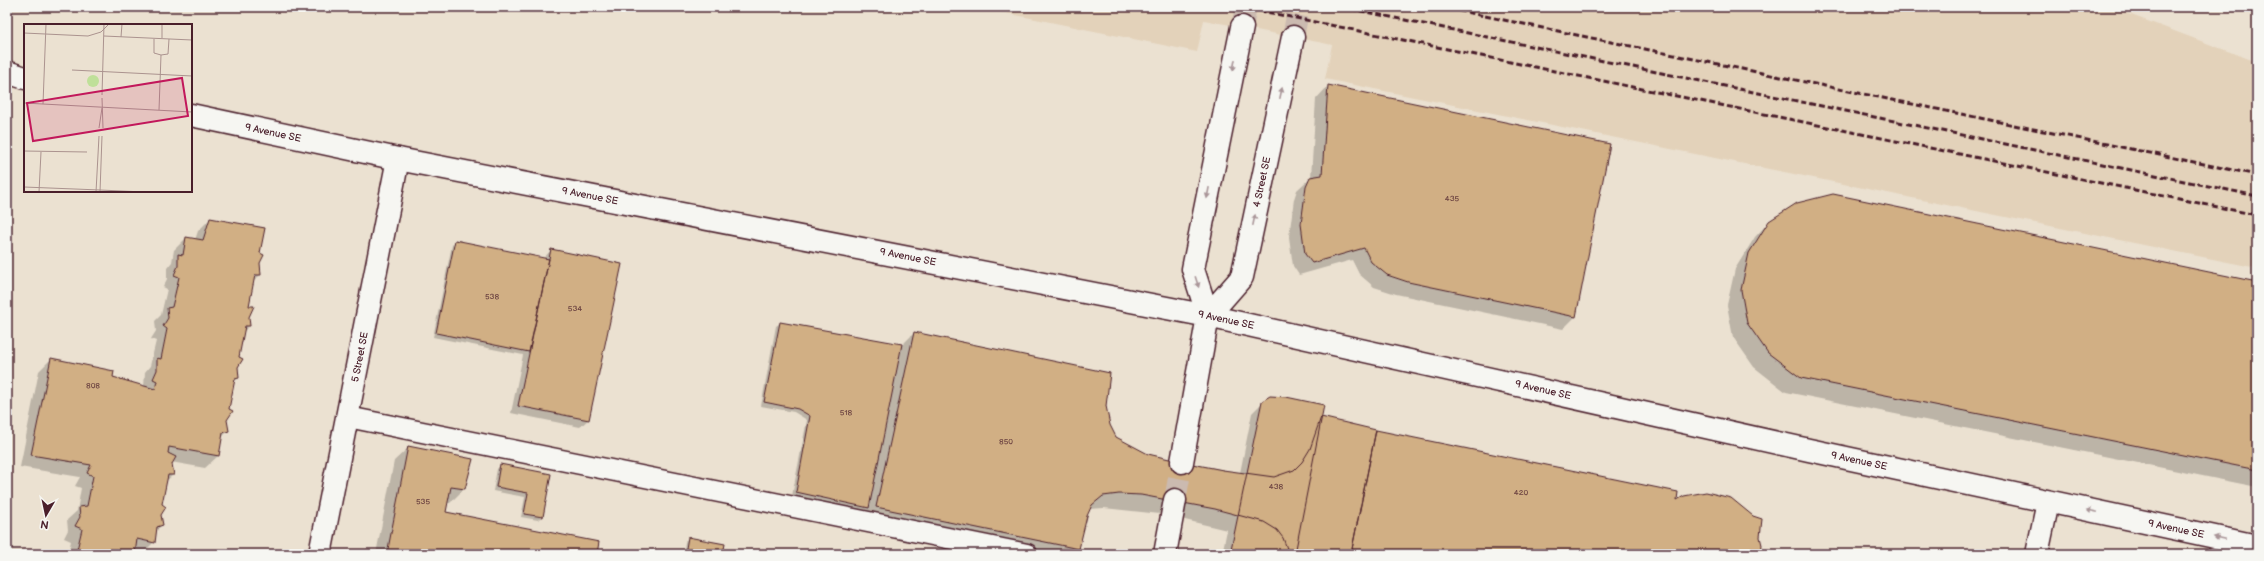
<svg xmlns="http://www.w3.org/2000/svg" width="2264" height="561" font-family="'Balsamiq Sans',sans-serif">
<rect width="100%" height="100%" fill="#ebe1d1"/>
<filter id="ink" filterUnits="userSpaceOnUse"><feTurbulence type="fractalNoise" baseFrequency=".025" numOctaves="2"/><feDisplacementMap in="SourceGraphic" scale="8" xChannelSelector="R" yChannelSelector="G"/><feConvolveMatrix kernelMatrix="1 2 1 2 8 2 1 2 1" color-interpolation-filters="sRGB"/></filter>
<g filter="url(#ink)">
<path fill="#e3d2ba" d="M977,7h1133l147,55v206l-932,-189 7,-34 -9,-2 -119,-23 -7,32z"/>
<path fill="#0003" d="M1328,86l281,59 -34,172 -12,12 -167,-35 -22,-7 -15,-13 -7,-14 -53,15 -6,-9 -4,-29 5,-38 3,-9 14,-13 5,-78z
M210,219l49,35 1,21 -7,7 -5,24 1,20 -6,6 -6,35 1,11 -5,5 -7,37 2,11 -6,6 -4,19 -13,12 -34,-6 2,13 -7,6 -6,34 2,10 -7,6 -1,11 -12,12h-74l3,-13 -7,-3 4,-8 -1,-10 10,-9 4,-23 -6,-2 5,-9 -60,-10 19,-96 12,-12 93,28 1,-15 5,-6 6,-25 -5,-2 5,-8 -1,-10 6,-6 6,-26 -4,-2 4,-8v-11l5,-6 2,-12 12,-12 9,2 3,-9z
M1769,222l488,61v204l-471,-95 -32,-25 -21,-30 -6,-32 8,-36 20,-32z
M456,241l87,18 8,-9 37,170 -8,7 -69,-14 12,-58 -90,-18 19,-92z
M780,323l122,22 12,-12 191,73 4,19 6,13 33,17 92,18 12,-60 11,-11 54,21 359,78 18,-7 12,-1 52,44 1,17h-537l5,-24 -67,-16 -56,-6 -15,1 -11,39 -6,6h-50l-157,-43 -73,-15 15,-76 -13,-8 -33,-6 15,-80z
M409,447l55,42 -14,14h-3l-2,10 151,41h-220l18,-93z
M501,465l48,10 -7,41 -4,4 -17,-3 4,-20 -32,-6 4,-22z
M688,538l34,16h-39l2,-12z"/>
<path fill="#d1af84" stroke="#4a1f2b" d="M1328,85l282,59 -34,173 -168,-35 -21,-7 -16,-13 -7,-14 -52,15 -7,-9 -4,-30 5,-38 4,-9 12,-2z
M1833,194l424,88v188l-456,-92 -33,-25 -21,-30 -6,-33 8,-37 20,-32 28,-18z
M210,218l55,10 -5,25 4,2 -4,8 1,12h-6l-6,31h5l-5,11 1,9h-5l-6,31 4,2 -5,8 1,11 -4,1 -6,30 4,2 -6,9 2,11 -6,2 -4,23 -50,-9 -1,6 8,4 -4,7 2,11h-6l-6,29 4,3 -5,8 2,10 -6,2 -2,16 -18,-4 -2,15h-59l6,-25 -7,-3 5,-9 -1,-10 8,-1 6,-30 -6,-3 4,-8 -60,-10 20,-97 63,13 -1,6 42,12 2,-8 -4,-2 4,-9v-12l4,1 6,-30 -4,-3 5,-8 -1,-10 5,-1 7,-30 -5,-2 4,-9v-12l5,1 3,-18 17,3z
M455,240l94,19 -20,93 -93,-19z
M551,249l71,15 -33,156 -71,-14z
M780,322l122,22 -33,164 -73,-16 14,-76 -12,-7 -34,-7z
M914,332l196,41 -4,33 4,19 6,12 32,17 34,8 41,8 51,7 20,-7 8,-8 8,-13 11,-32 55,13 -25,124h-62l-6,-16 -6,-8 -13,-8 -49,-13 -74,-14 -22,-1 -16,2 -11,9 -5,11 -8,33 -203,-42z
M1270,396l16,1 38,8 -29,149h-65l32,-153z
M1376,430l302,62 -1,8 7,-4 22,-4 25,6 22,18 9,3 -2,18 2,8 -2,9h-409z
M408,446l65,13 -8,30 -14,-2 -5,25 153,30 -2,12h-210z
M500,464l51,10 -8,43 -19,-3 4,-21 -32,-6z
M688,537l37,7 -2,10h-38z"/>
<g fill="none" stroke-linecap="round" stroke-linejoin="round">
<path stroke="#cbbab0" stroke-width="22" stroke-dasharray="22 11" stroke-linecap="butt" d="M1242,27l4,-20
M1293,37l6,-30
M1175,500l7,-38"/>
<defs>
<path id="service" d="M348,417l679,137"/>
<path id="minor" d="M320,554l78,-395"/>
<path id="tertiary" d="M2037,554l11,-52"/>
<path id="secondary" d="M7,72l18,6
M191,115l207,44 810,157 601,134 448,96
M1208,316l34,-39 51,-240
M1182,462l26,-146 -15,-47 49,-242
M1165,554l10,-54"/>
</defs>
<use href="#service" stroke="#4a1f2b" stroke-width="23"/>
<use href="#minor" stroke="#4a1f2b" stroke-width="25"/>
<use href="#tertiary" stroke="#4a1f2b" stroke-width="25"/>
<use href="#secondary" stroke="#4a1f2b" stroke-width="25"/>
<use href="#service" stroke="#f6f6f2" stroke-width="20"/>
<use href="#minor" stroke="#f6f6f2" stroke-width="22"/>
<use href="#tertiary" stroke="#f6f6f2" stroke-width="22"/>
<use href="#secondary" stroke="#f6f6f2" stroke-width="22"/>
<path stroke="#4a1f2b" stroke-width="3" stroke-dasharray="6 3" stroke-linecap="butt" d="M1242,7l1015,208
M1342,7l915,189
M1441,7l816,168"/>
</g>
<defs><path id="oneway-solid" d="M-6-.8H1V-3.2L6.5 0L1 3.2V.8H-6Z"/></defs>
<g fill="#a99598">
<use href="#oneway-solid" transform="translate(1234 65) rotate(101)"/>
<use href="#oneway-solid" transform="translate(1281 93) rotate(-78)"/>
<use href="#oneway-solid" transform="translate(1208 193) rotate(101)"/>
<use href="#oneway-solid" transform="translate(1254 220) rotate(-78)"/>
<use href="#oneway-solid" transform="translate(1197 282) rotate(72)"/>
<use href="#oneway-solid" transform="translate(2092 511) rotate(-168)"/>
<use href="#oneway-solid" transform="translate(2219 538) rotate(-168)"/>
</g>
</g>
<g text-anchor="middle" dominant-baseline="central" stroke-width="4" stroke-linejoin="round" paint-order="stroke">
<g font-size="8" fill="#6c4341">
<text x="1452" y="198">435</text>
<text x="492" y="296">538</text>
<text x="575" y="308">534</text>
<text x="93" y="385">808</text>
<text x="846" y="412">518</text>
<text x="1006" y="441">850</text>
<text x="1276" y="486">438</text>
<text x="1521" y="492">420</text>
<text x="423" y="501">535</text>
</g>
<g font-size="10" fill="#4a1f2b" stroke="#f6f6f2">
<text transform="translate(273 133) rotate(12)">9 Avenue SE</text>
<text transform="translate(1262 182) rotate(-78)">4 Street SE</text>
<text transform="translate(590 196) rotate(11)">9 Avenue SE</text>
<text transform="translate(908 257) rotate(11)">9 Avenue SE</text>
<text transform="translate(1226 320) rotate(12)">9 Avenue SE</text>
<text transform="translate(360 357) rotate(-79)">5 Street SE</text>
<text transform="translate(1543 390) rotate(13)">9 Avenue SE</text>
<text transform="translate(1859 461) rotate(12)">9 Avenue SE</text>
<text transform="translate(2176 529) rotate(12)">9 Avenue SE</text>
</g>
</g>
<g transform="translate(24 24)">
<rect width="168" height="168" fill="#ebe1d1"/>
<path d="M63 57a6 6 0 1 1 12 0a6 6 0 1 1-12 0Z" fill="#bfe099"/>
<path fill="none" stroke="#ab938f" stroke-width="1" d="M0,9l64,3 13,-4 8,-8M80,12l88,4M97,13l1,-13M138,14v-14M130,15v14l7,2 7,-1 1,-15M48,46l120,6M78,71l2,-71M78,74l1,30M0,79l168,9M19,80l3,-80M135,86l2,-55M75,104l3,-20M0,127l63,1M0,163l76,3M76,166l44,2M15,168l2,-40M72,168l3,-56M76,168l2,-56"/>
<path fill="#c2185b" fill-opacity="0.15" stroke="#c2185b" stroke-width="2" d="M158,54l6,38 -155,25 -6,-38z"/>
<rect width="168" height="168" fill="none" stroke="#4a1f2b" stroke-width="2"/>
</g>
<rect width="2264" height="561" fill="none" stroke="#f6f6f2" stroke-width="24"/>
<rect x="12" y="12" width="2240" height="537" fill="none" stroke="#4a1f2b" stroke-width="1.5" filter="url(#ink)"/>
<g transform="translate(46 515) rotate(189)" stroke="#f6f6f2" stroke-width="3" paint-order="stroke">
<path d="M0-3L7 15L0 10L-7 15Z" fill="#4a1f2b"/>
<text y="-6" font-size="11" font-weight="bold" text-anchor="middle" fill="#4a1f2b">N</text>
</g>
</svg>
